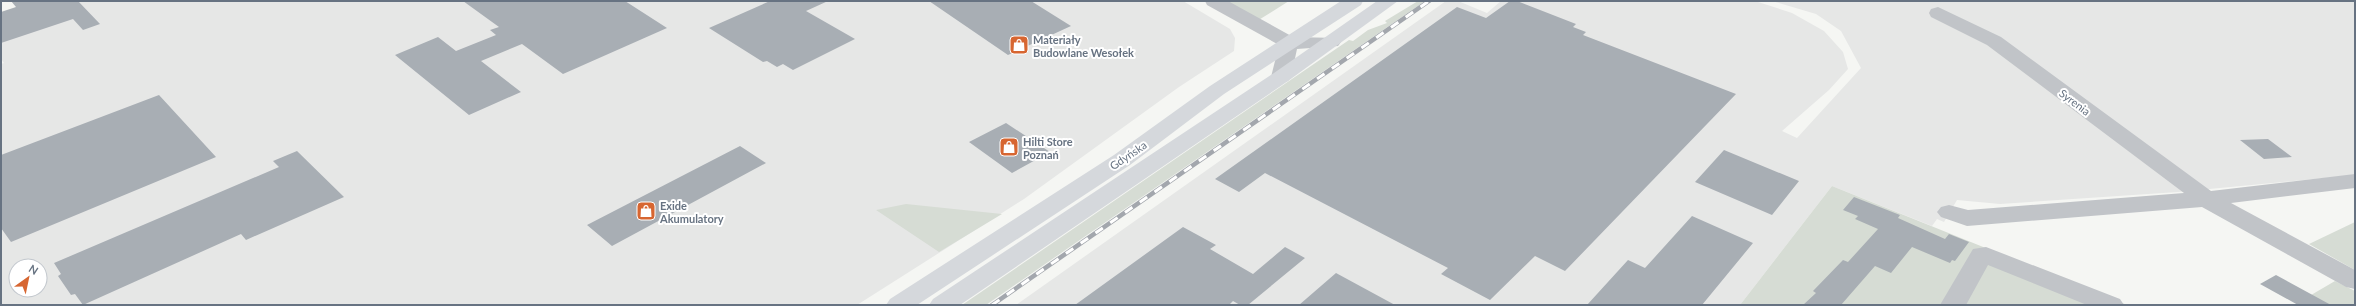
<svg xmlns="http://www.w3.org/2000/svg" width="2356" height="306" font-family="Lato,sans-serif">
<rect width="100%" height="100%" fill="#f5f6f3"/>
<path fill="#e6e7e6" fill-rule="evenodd" d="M75,1h1108l47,28 5,9 -1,13 -55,36 -155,112 -167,106h-856v-241l3,-1 -3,-4v-34zM16,266h24v24h-24z
M1446,1h12l29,12 14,-12h254l37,12 32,18 19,21 5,17 -19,21 -47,41 15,7 64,-70 -20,-37 -25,-17 -44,-13h583v174l-177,17 -178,12 -43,-4 -13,22 -7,-3 -5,7 -100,-40 -92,119h-724z"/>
<path fill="#d6dcd4" d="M1225,1h64l-32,20z
M1418,1h7l-439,304h-24l387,-265 4,1 15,-11 19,-7 -2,-2z
M1832,186l295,119h-387z
M906,204l96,10 -63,38 -63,-42z
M2355,222v48l-46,-26z
M2335,281l20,10v14h-61z"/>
<path fill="#a8aeb4" d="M11,1h67l22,23 -17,6 -10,-11 -72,24v-31l15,-5z
M463,1h162l42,27 -104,46 -41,-30 -41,17 40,31 -52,23 -74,-60 43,-18 18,14 40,-16 -6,-5 9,-3z
M770,1h58l-22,10 49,28 -62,31 -10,-6 -6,3 -10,-6 -4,1 -54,-34z
M929,1h102l40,25 -63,29z
M1510,1h7l59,23 -3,3 13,5 -3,3 153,59 -171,177 -30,-15 -45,44 -49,-26 7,-6 -183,-95 -26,19 -24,-13 242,-172 29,11z
M159,95l57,62 -205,85 -10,-14v-73z
M1006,123l44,29 -38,21 -43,-31z
M2268,139l24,18 -28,2 -24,-19z
M740,146l26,17 -154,83 -25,-21z
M1724,150l75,31 -27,34 -77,-33z
M297,151l47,46 -98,43 -5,-6 -158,71 -8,-11 -4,1 -13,-19 3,-2 -7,-11 225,-96 -6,-6z
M1854,197l46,18 -2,3 47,21 4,-5 20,8 -14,19 -3,-1 -2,3 -38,-16 -21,26 -16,-7 -34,39h-38l13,-12 -3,-2 30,-31 5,2 30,-33 -23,-10 3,-3 -15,-6z
M1692,216l61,27 -51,62h-115l41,-45 17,8z
M1183,227l33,18 -6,4 43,25 32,-27 20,11 -57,47h-8l-7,-4 -4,4h-154z
M1336,273l59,32h-96z
M2276,275l55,30h-33l-38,-21z"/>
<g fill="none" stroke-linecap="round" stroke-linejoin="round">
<path fill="#c1c4c8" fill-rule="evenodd" d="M1205,1h23l65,36 45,1 3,4 -3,4 -41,3 -6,28 -3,4 -7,2 -7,-2 -3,-4 8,-32 -72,-40z
M1938,7l63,30 210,154 144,-17v14l-124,15 124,67v19l-9,-2 -144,-80 -235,19 -26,-9 -4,-5 4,-5 8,-2 19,5 216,-17 -197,-148 -56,-28 -2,-4 2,-4z
M1986,247l134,52 4,6h-37l-99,-40 -22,40h-26l33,-56z"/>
<path fill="#d5d8dc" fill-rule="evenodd" d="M1341,1h22l-2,4 -137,89 -94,71 -213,140h-31l4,-6 224,-144 96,-69z
M1377,1h21l-110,80 -328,224h-31l4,-6 341,-226z"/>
<defs>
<path id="rail" d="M992,305l437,-304"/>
</defs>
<use href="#rail" stroke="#a3a7ad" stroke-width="4.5"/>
<use href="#rail" stroke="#fff" stroke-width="3" stroke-dasharray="9" stroke-linecap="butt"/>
</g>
<defs>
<symbol id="shop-square" viewBox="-11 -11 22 22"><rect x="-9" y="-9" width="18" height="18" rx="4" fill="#d76631" stroke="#fff"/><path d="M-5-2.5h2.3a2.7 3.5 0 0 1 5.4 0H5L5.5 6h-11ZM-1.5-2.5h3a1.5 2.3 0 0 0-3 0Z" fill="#fff"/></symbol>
</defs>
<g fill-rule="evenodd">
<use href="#shop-square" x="1008" y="34" width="22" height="22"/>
<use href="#shop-square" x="998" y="136" width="22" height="22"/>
<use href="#shop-square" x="635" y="200" width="22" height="22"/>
</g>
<g text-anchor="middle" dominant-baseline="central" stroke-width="4" stroke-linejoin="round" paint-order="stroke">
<g font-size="11" font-weight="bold" fill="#677382" stroke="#fff" text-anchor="start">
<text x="1033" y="39">Materiały<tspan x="1033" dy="13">Budowlane Wesołek</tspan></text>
<text x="1023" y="141">Hilti Store<tspan x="1023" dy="13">Poznań</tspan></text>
<text x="660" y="205">Exide<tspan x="660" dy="13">Akumulatory</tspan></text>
</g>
<g font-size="11" fill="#677382" stroke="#fff">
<text transform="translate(2075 102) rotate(37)">Syrenia</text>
<text transform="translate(1128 155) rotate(-34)">Gdyńska</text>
</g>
</g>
<rect width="2356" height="306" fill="none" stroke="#677382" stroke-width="4"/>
<g transform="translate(28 278) rotate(33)"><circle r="19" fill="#ffffff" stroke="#c2c7cd"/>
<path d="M0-3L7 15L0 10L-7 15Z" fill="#d76631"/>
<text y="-6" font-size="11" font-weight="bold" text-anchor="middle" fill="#677382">N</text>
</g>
</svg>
